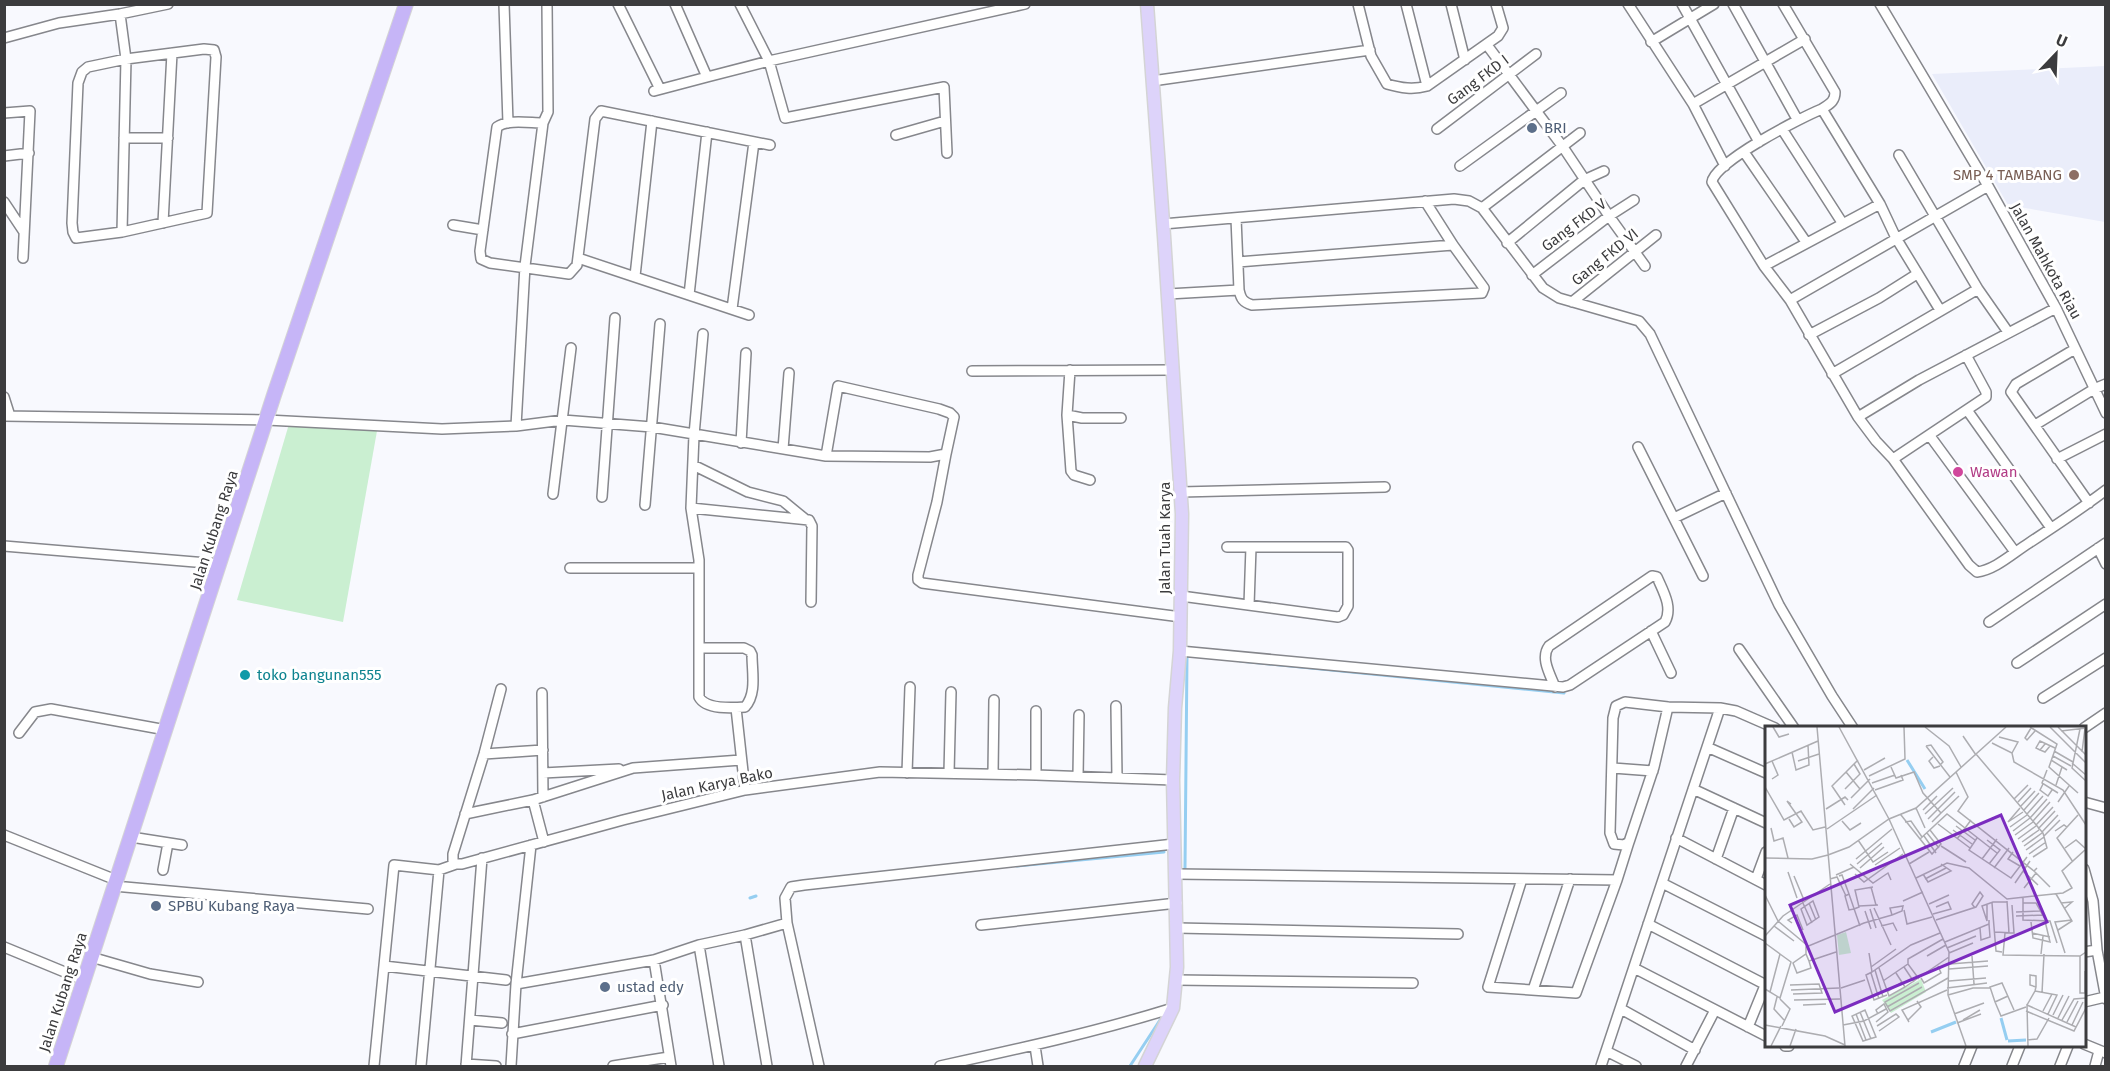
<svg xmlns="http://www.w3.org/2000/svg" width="2110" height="1071" font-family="'Fira Sans',sans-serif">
<rect width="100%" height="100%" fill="#f8f9fe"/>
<path fill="#eaedfa" d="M2105,66v156l-97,-17 -76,-131z"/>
<path fill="#caefd1" d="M289,424l88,7 -34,191 -106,-22z"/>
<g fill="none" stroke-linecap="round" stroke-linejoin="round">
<path stroke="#95cef1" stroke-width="3" d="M1240,661l324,32
M1017,866l147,-14
M1185,868l2,-212h2
M750,898l6,-2
M1130,1066l34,-52"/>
<defs>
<path id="minor" d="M504,4l4,119
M618,4l42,85
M675,4l32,73 62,-16 256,-57
M740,4l29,57 16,57 159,-31 3,66
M1358,4l13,52 16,28c14,4 26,6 40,2l71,-50 5,-8 -7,-24
M1406,4l21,82
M1451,4l14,56
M1628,4l65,100 32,62
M1682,4l77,138
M1733,4l64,115
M1783,4l52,88c0,10 -6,12 -13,17l58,95 16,34 44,72
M1880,4l108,182 68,122 50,105
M120,14l6,45 -4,173
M4,38l55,-15 61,-9 48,-10
M1651,42l63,-38
M1487,45l76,102 46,69 36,50
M204,49l10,1 2,7 -9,156 -85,19 -46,6 -3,-6 -1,-9 6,-140 4,-11 6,-5 38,-8z
M1152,81l218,-31
M654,91l53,-14
M1693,104l112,-65
M1822,109c-20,8 -108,53 -110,73l52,84 26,34 68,117 18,24 17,18 76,106 8,7c18,-2 36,-19 52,-29 26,-17 52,-34 77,-53
M4,113l26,-2 -7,147
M543,123l5,-11 -1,-108
M1437,129l99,-75
M1782,129l61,95
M896,135l49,-14
M124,138h44
M1744,152l62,90
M4,156l25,-3
M1460,166l101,-73
M4,202l20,30
M1482,208l98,-75
M1236,218l3,72c2,9 4,12 13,15l230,-12 2,-5 -31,-43 -28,-44
M163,223l9,-170
M1163,224l291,-25 15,2 13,7 61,80 16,10 80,23 11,13 129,271 53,91 21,32
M453,225l30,5
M1507,243l77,-63 20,-9
M578,258l171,57
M1238,262l215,-17
M1764,266l116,-62
M1532,275l77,-59 25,-16
M635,276l17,-155
M1978,289l30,43
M1168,294l71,-4
M689,295l18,-163
M1790,300l198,-114
M1572,302l84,-67
M732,309l22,-167
M1809,335l70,-37 38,-24
M2075,349l-59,35 -5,8 78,111
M1070,370l-3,45 15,3h39
M972,371l201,-1
M1832,374l146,-85 -79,-134
M4,397l6,19
M1967,410l84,118
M1067,415l4,56 3,4 16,5
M4,416l263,4 175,9 74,-3 47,-6 89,7 174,29 104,1 16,-3 8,-37 -4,-4 -11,-4 -101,-23 -12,70
M1858,417l61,-37 137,-72
M2035,425l59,-36 12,-5
M516,426l9,-160 18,-143c-14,0 -35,-4 -46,4l-17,124 1,8 9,4 79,11 8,-9 18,-146 6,-8 169,34
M1930,436l85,116
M741,443l5,-90
M1638,447l65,129
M783,449l6,-76
M946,454l-9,48 -19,73v5l4,3 259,34
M1893,459l93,-62v-5l-20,-37
M2057,459l49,-25
M693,465l55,27 35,9 22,18
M1181,492l204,-5
M553,494l18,-146
M602,497l13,-179
M645,505l15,-181
M691,508l118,12 3,6 -1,76
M1674,518l52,-25
M4,546l215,18
M2098,548l8,16
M570,568h129
M1181,596l157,21 5,-2 5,-9v-56l-2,-3h-119
M1249,605l2,-58
M1989,622l117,-79
M1651,631l20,42
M699,648h45l6,3 2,4c0,17 5,39 -7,52 -13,1 -39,3 -46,-10v-137l-8,-52 3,-73 9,-101
M1739,649l55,79
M1180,651l383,36 7,-2 95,-63c8,-15 -2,-31 -8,-45l-5,-1 -103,70c-9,12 1,28 6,41
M2017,663l89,-59
M501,689l-17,65 -31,100v7l3,3h6l161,-44 122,-30 135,-18 156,3 137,5
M542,693l1,104
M2043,698l63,-40
M1116,706l1,72
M1668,707l-14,60 -25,75 -5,3 -10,-1 -4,-11 3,-115 3,-12 9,-4 43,5 52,1 16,3 39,17
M736,708l9,82
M1036,711v64
M2084,728l22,-15
M19,733l16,-21 16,-3 115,21
M1707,747l59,26
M484,754l59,-4
M1613,768l40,3
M543,773l76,-4
M907,773l3,-86
M949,773l2,-81
M993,774l1,-74
M1078,776l1,-61
M1693,789l73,34
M533,800l11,42
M2084,802l22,6
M465,814l68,-14 100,-32 108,-8
M4,835l112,45
M131,837l51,8
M1676,838l90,47
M1716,859l18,-51
M2084,869l9,32 4,49 9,49
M163,870l5,-27
M1176,874l441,6 12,-38
M1522,879l-34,108 88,6 41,-113
M1756,879l10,-27
M1662,883l104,53
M114,886l254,23
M787,923l-2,-25 6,-11 13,-2 370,-41
M1648,924l118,61
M981,925l196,-22
M1177,928l281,6
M745,935l22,131
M699,945l20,121
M4,947l80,33
M2084,952l13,-2
M91,957l59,17 48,8
M654,960l17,106
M384,966l122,14
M1634,968l132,68
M1176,980l237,3
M516,984l138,-24 45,-15 46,-10 42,-12 32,143
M1533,990l37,-111
M2084,1002l21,-5
M1621,1009l74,41
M470,1020l32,3
M1748,1027l18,-44
M512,1034l151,-29
M2084,1044l22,9
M1035,1046l3,20
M1785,1046h4
M1606,1051l30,15
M466,1064l30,2
M374,1066l20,-201 45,5 17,-6
M421,1066l18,-196
M466,1066l16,-208
M511,1066l5,-82 15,-139
M613,1066l56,-9
M940,1066c78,-17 156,-34 233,-58
M1601,1066l119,-358
M1686,1066l29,-56
M1964,1066l8,-20
M2012,1066l8,-20
M2060,1066l8,-20
M2095,1066l4,-15"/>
<path id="major" d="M1145,1066l28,-58 4,-41 -4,-187 2,-72 5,-57 2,-137 -18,-278 -17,-232"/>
<path id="highway" d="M56,1066l218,-671 132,-391"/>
</defs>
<use href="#minor" stroke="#86878c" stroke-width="12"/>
<use href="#major" stroke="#d4d4d5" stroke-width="15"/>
<use href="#highway" stroke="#d4d4d5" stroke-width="16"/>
<use href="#minor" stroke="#fff" stroke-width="9"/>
<use href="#major" stroke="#ddd3fa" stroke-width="12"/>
<use href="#highway" stroke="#c6b5f7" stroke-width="14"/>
</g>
<g fill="#5c6f8a" stroke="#fff" stroke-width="2">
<circle cx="1532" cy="128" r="6"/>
<circle cx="156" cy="906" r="6"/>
<circle cx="605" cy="987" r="6"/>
</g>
<circle fill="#8d6e63" stroke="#fff" stroke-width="2" cx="2074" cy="175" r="6"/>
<circle fill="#d1479c" stroke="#fff" stroke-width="2" cx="1958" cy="472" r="6"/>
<circle fill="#0f9aa8" stroke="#fff" stroke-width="2" cx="245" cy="675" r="6"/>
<g text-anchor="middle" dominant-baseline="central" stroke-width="6" stroke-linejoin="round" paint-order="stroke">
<g font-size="15" fill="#3c3c3e" stroke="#fff">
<text transform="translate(1478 80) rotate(-37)">Gang FKD I</text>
<text transform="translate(1574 225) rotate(-37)">Gang FKD V</text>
<text transform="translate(1605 257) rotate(-39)">Gang FKD VI</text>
<text transform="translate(2046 261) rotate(61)">Jalan Mahkota Riau</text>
<text transform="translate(214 530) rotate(-72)">Jalan Kubang Raya</text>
<text transform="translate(1165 538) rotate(-90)">Jalan Tuah Karya</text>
<text transform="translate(717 784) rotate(-12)">Jalan Karya Bako</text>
<text transform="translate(63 992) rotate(-72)">Jalan Kubang Raya</text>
</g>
<g font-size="15" fill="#4e5e75" stroke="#fff" text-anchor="start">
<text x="1544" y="128">BRI</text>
<text x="168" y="906">SPBU Kubang Raya</text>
<text x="617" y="987">ustad edy</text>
</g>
<g font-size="15" fill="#785e54" stroke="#fff" text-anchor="end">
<text x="2062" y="175">SMP 4 TAMBANG</text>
</g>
<g font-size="15" fill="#b23c85" stroke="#fff" text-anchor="start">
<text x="1970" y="472">Wawan</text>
</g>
<g font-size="15" fill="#0d838f" stroke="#fff" text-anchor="start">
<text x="257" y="675">toko bangunan555</text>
</g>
</g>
<g transform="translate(1765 726)">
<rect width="321" height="321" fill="#f8f9fe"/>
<path d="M81,206l5,21 -12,2 -2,-20zM156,253l5,13 -35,21 -9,-13z" fill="#caefd1"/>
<path fill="none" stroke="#95cef1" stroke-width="3" d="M142,34l18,29M236,292l6,22M166,306l25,-10M243,315l18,-1"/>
<path fill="none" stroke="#adadb1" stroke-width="1.5" d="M8,1l6,10 10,-3M52,1l28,319M74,1l50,92M160,1l24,19 12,21M265,1l27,17 -8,23 29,26M285,1l36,36M293,1l28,28M266,2l-6,10 2,2 8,-9M315,3l-8,39 14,13M296,5l25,-3M198,10l13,19M234,11l19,5 -6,11M227,17l20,10 2,9 49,28 23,35M280,18l-5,6 5,2 5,-6M161,20l24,31M161,20l5,-1 12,17 -3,3M275,24l-4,-2 4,-7 15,7M289,25l19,11M27,26l4,18 13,-5 -1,-20M317,26l3,-24M211,28l67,79 4,15 -14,9M288,30l18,10M168,31l-4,4 5,7 6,-2M286,34l16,10M7,35l6,14 -6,4M33,35l21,-7M307,37l14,12M0,38l53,-23M126,41l5,11 18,-6 9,21 18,20 -9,9M99,44l21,-12M282,44l-5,13 16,10M81,46l14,17M191,46l12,25 -10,14 76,60 3,-3M104,50l36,-17 -1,-32M107,57l23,-8M278,58l-3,6 8,6 4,-6M291,59l6,-18M0,61l19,33 17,-9 12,19 12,-3M80,63l15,-15 -6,-10M110,64l28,-10 -2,-5M86,72l19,-19M249,73l14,-14M253,76l13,-14M293,76l11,-16M80,79l-13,-19 26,-26M255,81l15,-16M151,82l9,20M255,82l-12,14 15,-10M61,83l19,-12 3,3M88,83l21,-21M158,84l14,-14M259,84l15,-17M176,87l18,-17M160,88l28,-26M262,88l16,-18M136,89l31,39 9,-10 -11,-14M265,92l17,-19M24,93l5,8 8,-5 -15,-21 4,3M124,93l60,133 -1,43 18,51M163,93l27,-27M77,95l8,9 11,-7M268,95l17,-19M140,96l6,-1 11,16M173,98l32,24M271,99l17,-18M191,100l19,14M245,101l17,-12M302,101l-10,11 16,24M6,102l3,13 9,-3 5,20M62,103l50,-34M273,103l17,-18M188,104l19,14M248,105l17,-13M290,105l9,-6 3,2 11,-12M277,106l16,-17M162,107l12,15M250,109l18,-13M159,110l12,17M279,110l16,-16M212,112l-8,12 42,28 16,-21M155,113l27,-25 50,39M192,113l14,-19M253,113l18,-13M93,114l15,22 15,-10M222,114l13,10 -11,14M257,116l17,-12M176,120l25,16M259,120l18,-13M261,124l18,-13M248,126l-5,7 12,7M264,128l17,-12M63,129l21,-8 40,-28 27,-11 90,-81M0,132l47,1 16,-4M91,133l36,-30M217,133l15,-20M85,138l23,19 15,-10 3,7M92,138l25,-21M144,138l20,-12M110,139l25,-17M95,142l24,-21M229,142l15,-20M258,145l15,14M269,145l16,16M23,146l9,26M90,148l9,8 39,-28M158,148l5,8 23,-11 -10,-7M71,149l18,-8M29,150l10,24M74,150l3,-1 7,19M151,152l31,-15 22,5 38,31 56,-6 9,-5 -10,-17 24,-22 -10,-9 -11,8M65,153l7,-2 9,19M160,153l21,-11M250,157l15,-22M106,161l5,18M259,162l12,-15M291,168l16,27 -14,9M0,169l13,26M258,172v22l27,1 7,22M37,175l10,22M48,175l6,16 -12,8 -6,-16zM138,175l20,-9M242,175l2,32M44,177l7,17M227,177l4,48 6,1M258,177h13l10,18M296,177l11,-1 -7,6M164,178l20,-9M222,179v16l-5,-15 11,-4h14M94,180l19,-1M109,182l17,37M89,183l-5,1 -4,-14 4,-2 11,32M89,183l5,-2 -4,-17 18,-3M105,183l6,19M139,184l3,14 25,-7M100,185l6,18M251,186l24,-1M168,188l18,-5 -3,-7 -12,5M251,190l27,-1M171,194l40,-13 7,-11 -3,-4 -8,12 3,4M13,195l30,25M266,196l2,16 17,4 -5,-21M27,197l-4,-3 9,-5 6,15M9,200l20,15M116,200l12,-3 4,8M215,202l1,12 9,-3 -1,-13M230,206l19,1 -2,-28M240,207l-2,22 77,1 6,-4M267,207l18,4M0,210l18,-20 47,-32M180,216l44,-18v-4M0,217l15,11 -10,38M182,222l29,-12M104,227l3,19 39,-27 29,-12M184,227l24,-10M300,227l-10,-31 17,-2M41,228v-7l58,-24 28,-8 10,-4 1,-5 -13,2 2,7M276,228l2,-18M162,230l19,-11M207,230l2,28M315,230v37h6M44,235l2,7 -14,5 -4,-10 13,-9 3,7 27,-9M143,238v-5l35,-20M185,238l38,-3M106,241l25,-18M139,241l10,15M114,242l10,28 16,-9M184,243l39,-3M110,244l8,27M320,245v22M107,246l-6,3 8,25 13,-5M106,247l8,26M131,247l9,14 44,-30M156,252l3,5 17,-10 -3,-7M118,255l25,-17 11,15M184,255l37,-3M154,257l-34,19 5,9 58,-33M25,259l29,-1 3,9 -29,1M76,262l24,-8M182,262l40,-5M0,263l15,9 11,-36 -11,-8M26,264l48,-2M270,265l22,4 -9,19M122,266l15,-10M277,267l2,-39M183,269l25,-7h17M243,270l-13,6 6,14 25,-9M12,271l-3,12 10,11M15,273l10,10 -8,17M29,274l46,-1M230,276l-5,-15 12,-4 12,27M38,279l23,-1M262,279l8,-14 1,-4v-11l-6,-1v10l6,2M122,281l35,-20M100,284l11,27 -13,4 -11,-25zM261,285l48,20 12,-23M278,285l9,-17M95,286l11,27M91,288l10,26M189,288l30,-11M288,289l10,-20M293,292l11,-22M143,294l13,-13 -4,-6M198,294l17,-10M297,294l12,-21 12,-1M111,296l12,-10 -4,-8 -8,6 2,4M144,296l-7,-12 45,-20M302,296l11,-21M192,297l24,-9M0,299l60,11 20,9M78,299l21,-4 22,-12M307,299l11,-23M112,300l19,-12 3,3 -20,14M262,314l10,-1 12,-21M6,320l10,-20M25,320l6,-17M263,320l-1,-41 49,22"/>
<path fill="#7b2cbf" fill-opacity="0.15" stroke="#7b2cbf" stroke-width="3" d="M236,89l46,107 -212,90 -45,-107z"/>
<rect width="321" height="321" fill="none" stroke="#3c3c3e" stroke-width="3"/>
</g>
<rect width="2110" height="1071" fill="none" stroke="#3c3c3e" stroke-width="12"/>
<g transform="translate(2056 54) rotate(23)" stroke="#ffffff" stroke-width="4.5" paint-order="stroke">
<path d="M0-4.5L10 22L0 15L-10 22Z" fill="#3c3c3e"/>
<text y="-9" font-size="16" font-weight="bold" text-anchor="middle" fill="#3c3c3e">U</text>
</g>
</svg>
